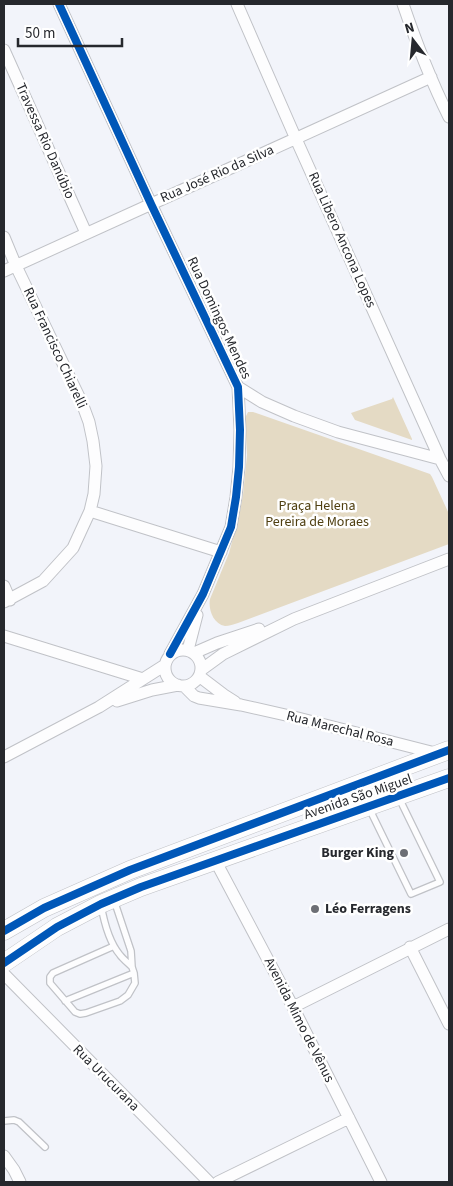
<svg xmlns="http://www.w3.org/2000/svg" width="453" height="1186" font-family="'Source Sans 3',sans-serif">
<rect width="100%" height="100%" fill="#f2f4fa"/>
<path fill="#e4dac4" d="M393,397l19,42v1l-57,-20 -4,-7 41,-14z
M248,412h5l177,62 2,3 17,37v30l-211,79c-4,1 -9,3 -13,3 -12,-2 -17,-17 -15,-27l19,-46 10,-37 4,-21 4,-40 -2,-37z"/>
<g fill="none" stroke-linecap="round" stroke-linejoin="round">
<defs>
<path id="service" d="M369,808l42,86 29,-12 -41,-84
M101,905c3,17 8,37 19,50 3,4 8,8 12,12
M114,946l-61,27 -3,4v6l25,29 5,2 6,-1 34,-12 8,-6 7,-12 -1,-10 -2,-6 -1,-16 -17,-51
M65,1001l69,-28
M4,1121l10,-1 5,2 26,25"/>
<path id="minor" d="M59,4l92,200 87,183 2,43 -1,37 -3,30 -5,30 -28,67 -33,60
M237,4l59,135 144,320 9,17
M403,4c13,38 28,77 46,113
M4,50l82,183
M4,237l12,29 66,137 7,19 4,19 3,25 -2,28 -4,17 -17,37 -30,33 -39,21
M4,271l427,-194
M238,387l24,15 32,14 44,16 102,27
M90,511l131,41
M4,586l6,14
M4,636l139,43
M165 668a18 18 0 1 1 36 0a18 18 0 1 1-36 0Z
M188,650l9,-35
M194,653l23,-10 42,-14
M201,670l22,-16 71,-35 155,-60
M199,676l25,19 11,7
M184,686l10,10 5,2 42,7 49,11 149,38
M117,701l35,-11 26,-5
M4,757l95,-50 66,-42
M215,860l78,147 88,175
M410,947l39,77
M4,974l205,208
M293,1007l156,-78
M4,1156l10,14 6,12
M218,1182l131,-64"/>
<path id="primary" d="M4,931l40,-23 86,-38 319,-120
M4,963l53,-36 44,-23 40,-17 308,-109"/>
</defs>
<use href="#service" stroke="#c0c2c7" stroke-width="8"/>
<use href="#minor" stroke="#c0c2c7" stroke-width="13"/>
<use href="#primary" stroke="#c0c2c7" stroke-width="19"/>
<use href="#service" stroke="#fdfdfe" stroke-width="5.5"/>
<use href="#minor" stroke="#fdfdfe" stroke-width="11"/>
<use href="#primary" stroke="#fdfdfe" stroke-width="18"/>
<defs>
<path id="cycleway" d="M59,4l92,200 87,183 2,43 -1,37 -3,30 -5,30 -28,67 -33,60
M4,931l40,-23 86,-38 319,-120
M4,963l53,-36 44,-23 40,-17 308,-109"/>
</defs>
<use href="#cycleway" stroke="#fff" stroke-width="11"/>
<use href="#cycleway" stroke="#0057b8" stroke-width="8"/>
</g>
<g fill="#6d6f75" stroke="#fff" stroke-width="2">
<circle cx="404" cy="853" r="5"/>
<circle cx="315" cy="909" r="5"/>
</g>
<g text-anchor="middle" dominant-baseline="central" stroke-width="5" stroke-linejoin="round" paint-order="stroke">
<g font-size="14" fill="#26282d" stroke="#fff">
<text transform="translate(45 141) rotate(66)">Travessa Rio Danúbio</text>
<text transform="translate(217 174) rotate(-24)">Rua José Rio da Silva</text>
<text transform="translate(342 240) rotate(66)">Rua Libero Ancona Lopes</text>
<text transform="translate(219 318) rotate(65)">Rua Domingos Mendes</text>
<text transform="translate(55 348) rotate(65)">Rua Francisco Chiarelli</text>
<text transform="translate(340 729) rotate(14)">Rua Marechal Rosa</text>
<text transform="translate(358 797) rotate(-19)">Avenida São Miguel</text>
<text transform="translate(299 1020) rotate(63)">Avenida Mimo de Vênus</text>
<text transform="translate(106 1078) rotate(45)">Rua Urucurana</text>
</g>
<g font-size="14" fill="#4f3f11" stroke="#fff">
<text x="317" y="506">Praça Helena<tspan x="317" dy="16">Pereira de Moraes</tspan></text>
</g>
<g font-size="14" font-weight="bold" fill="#26282d" stroke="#fff" text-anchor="end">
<text x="394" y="853">Burger King</text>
<text x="325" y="909" text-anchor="start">Léo Ferragens</text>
</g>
</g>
<rect width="453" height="1186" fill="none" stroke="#26282d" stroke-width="10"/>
<g transform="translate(413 40) rotate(344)" stroke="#ffffff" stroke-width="4" paint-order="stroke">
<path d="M0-4L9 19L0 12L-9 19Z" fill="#26282d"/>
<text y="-8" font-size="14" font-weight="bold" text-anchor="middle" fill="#26282d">N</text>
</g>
<path d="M18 38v8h104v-8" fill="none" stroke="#26282d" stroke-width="2.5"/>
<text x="25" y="38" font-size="15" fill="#26282d" stroke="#ffffff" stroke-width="4" paint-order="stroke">50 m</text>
</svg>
